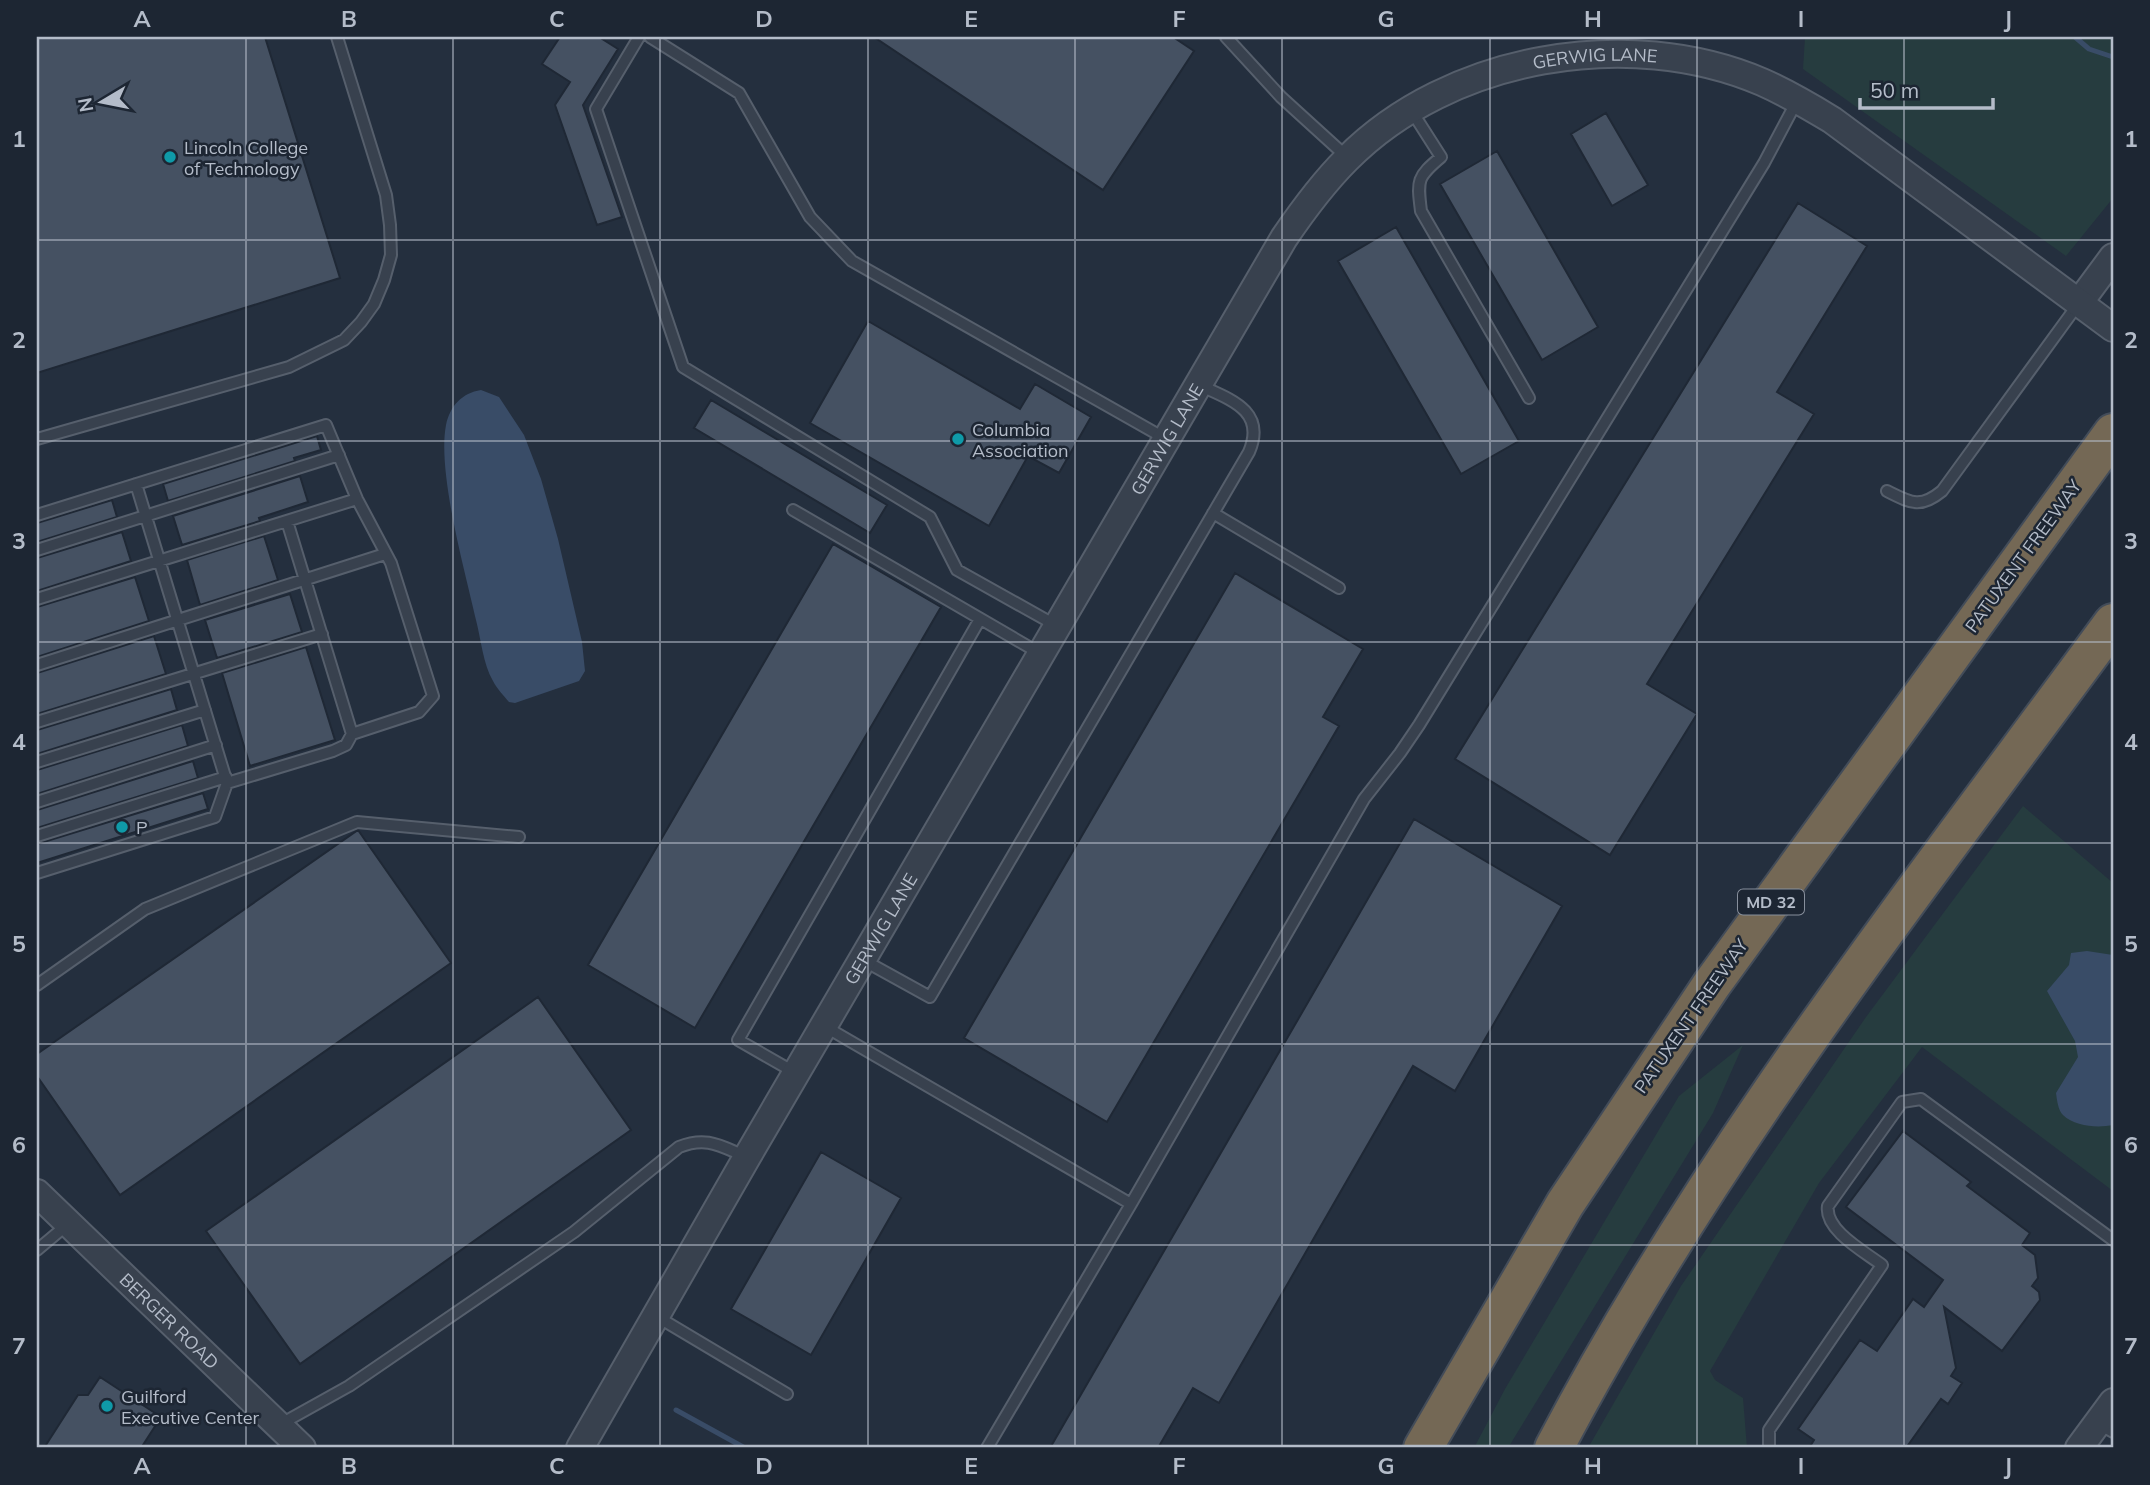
<svg xmlns="http://www.w3.org/2000/svg" width="2150" height="1485" font-family="Mulish,sans-serif">
<rect width="100%" height="100%" fill="#242f3e"/>
<path fill="#263c3f" d="M1805,37h308v161l-47,58 -263,-187z
M2023,806l90,77v308l-191,-144 -103,136 -109,188 5,9 28,18 4,50h-159l93,-162 185,-269z
M1743,1045l-30,68 -205,335h-34l31,-59 174,-293z"/>
<path fill="#394c67" d="M481,390l18,7 25,38 17,44 17,60 24,103 3,29 -6,10 -64,22 -6,-1c-5,-6 -12,-13 -16,-21 -10,-17 -12,-42 -17,-61 -11,-49 -39,-148 -30,-195 4,-19 16,-32 35,-35z
M2087,951l26,4v170c-14,3 -38,2 -50,-10 -5,-5 -6,-15 -7,-22l22,-36 -3,-16 -28,-50 22,-26 2,-12z"/>
<g fill="none" stroke-linecap="round" stroke-linejoin="round">
<path stroke="#394c67" stroke-width="5" d="M2075,37l14,12 24,8
M676,1410l69,38"/>
</g>
<path fill="#455162" stroke="#1f2835" stroke-width="2" d="M37,37h228l75,241 -303,95z
M560,37h39l19,12 -35,56 39,112 -25,8 -42,-120 15,-23 -28,-18z
M874,37h299l21,14 -91,139z
M1606,113l42,72 -36,21 -41,-72z
M1497,151l101,176 -56,33 -102,-176z
M1798,203l69,43 -90,146 37,22 -167,270 50,30 -87,141 -155,-96z
M1396,227l123,214 -58,33 -123,-213z
M868,321l152,88 15,-25 56,33 -32,56 -31,-17 -39,70 -179,-103z
M711,400l176,105 -17,28 -176,-105z
M317,436l4,14 -27,8 1,3 -127,40 -5,-17z
M300,476l8,26 -49,16 1,3 -78,24 -9,-29z
M112,500l5,17 -80,25v-19z
M122,532l9,29 -94,30v-33z
M264,536l14,44 -78,25 -13,-45z
M833,544l108,63 -246,421 -107,-63z
M1235,573l128,76 -40,68 16,9 -232,396 -143,-84z
M135,577l14,44 -112,36v-50z
M290,594l12,38 -85,26 -12,-38z
M154,636l12,38 -129,40v-41z
M306,647l29,93 -85,26 -28,-93z
M171,689l6,21 -140,44v-24z
M182,725l6,21 -151,48v-24z
M193,761l5,17 -161,50v-18z
M203,793l5,16 -171,54v-19z
M1414,819l148,87 -107,185 -42,-25 -194,337 -26,-15 -35,60h-108z
M358,830l93,133 -331,232 -83,-119v-22z
M538,997l93,133 -331,234 -94,-133z
M1903,1131l68,51 -4,4 63,47 -8,12 13,10 3,23 -6,8 7,6 1,8 -38,51 -58,-44 12,61 -5,8 11,7 -14,21 -7,-5 -35,49h-97l5,-8 -16,-11 62,-89 17,11 36,-52 11,8 19,-27 -97,-73z
M821,1152l80,46 -90,157 -80,-46z
M100,1377l61,40 -20,31h-97l34,-53h10z"/>
<g fill="none" stroke-linecap="round" stroke-linejoin="round">
<defs>
<path id="service" d="M639,37l-43,72 87,258 247,150 27,53 100,56
M650,37l89,56 71,124 42,44 314,178
M1226,37l55,60 67,61
M1411,110l30,47c-24,20 -24,23 -20,54l108,187
M37,439l252,-72 55,-27 17,-18 13,-18 10,-24 7,-25 -1,-30 -4,-30 -49,-158
M136,484l91,299
M1887,491c24,12 33,18 55,0l137,-188
M793,510l248,144
M1213,513l126,75
M37,515l289,-90 31,74 34,64 42,133 -14,16 -67,22 -6,11 -13,6 -106,32 -12,34 -178,56
M287,521l65,213
M37,550l302,-95
M37,599l320,-100
M37,665l348,-111
M37,722l285,-88
M37,762l168,-52
M37,802l179,-57
M37,836l189,-59
M863,960l67,37 319,-545c18,-42 -20,-53 -50,-67
M37,985l108,-76 212,-87 162,15
M824,1026l307,178
M794,1072l-56,-32 242,-421
M37,1250l31,-26
M656,1316l131,78
M2097,1423l16,9
M279,1425l70,-39 225,-154 105,-85c28,-11 41,-1 68,10
M987,1448l144,-244 233,-405 36,-46 19,-28 345,-562 34,-64
M1769,1448v-18l113,-165c-17,-13 -58,-35 -54,-59l74,-104 19,-3 192,141"/>
<g id="tertiary">
<path d="M2079,303l34,-46"/>
<path id="s1" d="M37,1193l265,255"/>
<path id="s2" d="M580,1448l167,-291 537,-919c19,-28 39,-55 63,-79 102,-103 282,-134 415,-77 25,11 47,24 70,38l281,208"/>
<path d="M2079,1448l34,-46"/>
</g>
<path id="motorway" d="M1423,1448l142,-244 147,-220 401,-551
M1554,1448c155,-295 362,-557 559,-825"/>
</defs>
<use href="#service" stroke="#565f6c" stroke-width="14"/>
<use href="#tertiary" stroke="#565f6c" stroke-width="30"/>
<use href="#motorway" stroke="#434c59" stroke-width="42"/>
<use href="#service" stroke="#38414e" stroke-width="10"/>
<use href="#tertiary" stroke="#38414e" stroke-width="26"/>
<use href="#motorway" stroke="#746855" stroke-width="38"/>
</g>
<path fill="none" stroke="#b4bcc9" stroke-width="2" stroke-opacity="0.55" d="M246,37v1411M453,37v1411M660,37v1411M868,37v1411M1075,37v1411M1282,37v1411M1490,37v1411M1697,37v1411M1904,37v1411M37,240h2076M37,441h2076M37,642h2076M37,843h2076M37,1044h2076M37,1245h2076"/>
<g fill="#0f9aa8" stroke="#1d2633" stroke-width="2.5">
<circle cx="170" cy="157" r="7"/>
<circle cx="958" cy="439" r="7"/>
<circle cx="122" cy="827" r="7"/>
<circle cx="107" cy="1406" r="7"/>
</g>
<g text-anchor="middle" dominant-baseline="central" stroke-width="5" stroke-linejoin="round" paint-order="stroke">
<rect fill="#1d2633" stroke="#878f9c" stroke-width="2" x="1738" y="889.5" width="66" height="25" rx="5"/>
<g font-size="16" font-weight="bold" fill="#b4bcc9">
<text x="1771" y="902">MD 32</text>
</g>
<g font-size="18" fill="#b4bcc9" stroke="#1d2633">
<text stroke="none"><textPath href="#s2" startOffset="1776">GERWIG LANE</textPath></text>
<text stroke="none"><textPath href="#s2" startOffset="1167">GERWIG LANE</textPath></text>
<text transform="translate(2023 556) rotate(-54)">PATUXENT FREEWAY</text>
<text stroke="none"><textPath href="#s2" startOffset="600">GERWIG LANE</textPath></text>
<text transform="translate(1691 1016) rotate(-55)">PATUXENT FREEWAY</text>
<text stroke="none"><textPath href="#s1" startOffset="184">BERGER ROAD</textPath></text>
</g>
<g font-size="18" fill="#b4bcc9" stroke="#1d2633" text-anchor="start">
<text x="184" y="147">Lincoln College<tspan x="184" dy="21">of Technology</tspan></text>
<text x="972" y="429">Columbia<tspan x="972" dy="21">Association</tspan></text>
<text x="136" y="827">P</text>
<text x="121" y="1396">Guilford<tspan x="121" dy="21">Executive Center</tspan></text>
</g>
</g>
<rect width="2150" height="1485" fill="none" stroke="#1d2633" stroke-width="77"/>
<g transform="translate(102 102) rotate(260)" stroke="#1d2633" stroke-width="5" paint-order="stroke">
<path d="M0-5L12 26L0 18L-12 26Z" fill="#b4bcc9"/>
<text y="-10" font-size="19" font-weight="bold" text-anchor="middle" fill="#b4bcc9">N</text>
</g>
<path d="M1860 98v10h133v-10" fill="none" stroke="#b4bcc9" stroke-width="3.5"/>
<text x="1870" y="98" font-size="21" fill="#b4bcc9" stroke="#1d2633" stroke-width="5" paint-order="stroke">50 m</text>
<rect x="38" y="38" width="2074" height="1408" fill="none" stroke="#b4bcc9" stroke-width="2.5"/>
<g font-size="23" text-anchor="middle" font-weight="bold" fill="#b4bcc9">
<text x="142" y="27">A</text>
<text x="349" y="27">B</text>
<text x="557" y="27">C</text>
<text x="764" y="27">D</text>
<text x="971" y="27">E</text>
<text x="1179" y="27">F</text>
<text x="1386" y="27">G</text>
<text x="1593" y="27">H</text>
<text x="1801" y="27">I</text>
<text x="2008" y="27">J</text>
<text x="19" y="147">1</text>
<text x="2131" y="147">1</text>
<text x="19" y="348">2</text>
<text x="2131" y="348">2</text>
<text x="19" y="549">3</text>
<text x="2131" y="549">3</text>
<text x="19" y="750">4</text>
<text x="2131" y="750">4</text>
<text x="19" y="952">5</text>
<text x="2131" y="952">5</text>
<text x="19" y="1153">6</text>
<text x="2131" y="1153">6</text>
<text x="19" y="1354">7</text>
<text x="2131" y="1354">7</text>
<text x="142" y="1474">A</text>
<text x="349" y="1474">B</text>
<text x="557" y="1474">C</text>
<text x="764" y="1474">D</text>
<text x="971" y="1474">E</text>
<text x="1179" y="1474">F</text>
<text x="1386" y="1474">G</text>
<text x="1593" y="1474">H</text>
<text x="1801" y="1474">I</text>
<text x="2008" y="1474">J</text>
</g>
</svg>
